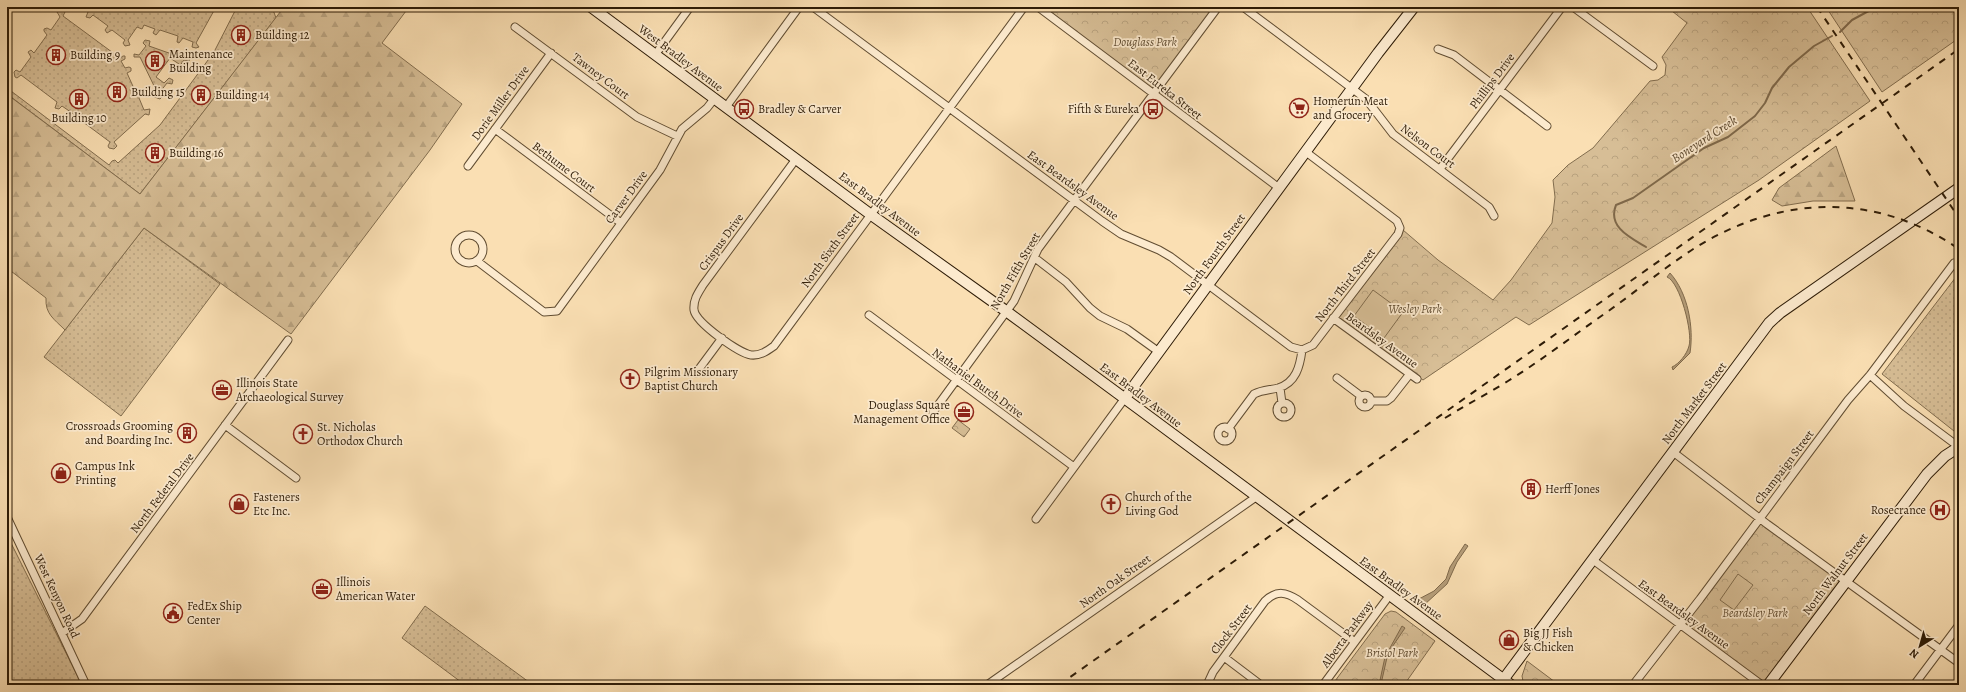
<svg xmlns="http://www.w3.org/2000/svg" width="1966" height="692" font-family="Alegreya,serif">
<defs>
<pattern id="grass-dots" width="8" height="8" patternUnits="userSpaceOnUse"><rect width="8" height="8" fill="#d7be96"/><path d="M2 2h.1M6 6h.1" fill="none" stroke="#b9a380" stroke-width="1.8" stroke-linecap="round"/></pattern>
<pattern id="forest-firs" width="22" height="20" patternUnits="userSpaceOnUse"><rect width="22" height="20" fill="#d7be96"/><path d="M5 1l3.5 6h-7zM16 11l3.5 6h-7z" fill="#b9a380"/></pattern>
<pattern id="park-crowns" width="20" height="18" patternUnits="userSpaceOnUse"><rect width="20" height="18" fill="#d7be96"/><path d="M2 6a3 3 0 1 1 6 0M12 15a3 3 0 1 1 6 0" fill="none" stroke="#b9a380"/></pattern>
</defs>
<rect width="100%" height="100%" fill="#fadfb3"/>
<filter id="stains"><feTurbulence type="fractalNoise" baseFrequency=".005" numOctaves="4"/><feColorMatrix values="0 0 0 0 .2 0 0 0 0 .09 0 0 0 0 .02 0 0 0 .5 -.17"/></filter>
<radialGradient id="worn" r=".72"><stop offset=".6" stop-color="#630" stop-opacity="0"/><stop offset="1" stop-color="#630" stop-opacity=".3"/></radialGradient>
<path fill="url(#grass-dots)" stroke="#826d4e" d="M82,7h134l-20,36 3,4 -3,1 -4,-1 1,-5 -10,-4 -4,5 -2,-1 1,-6 -18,-6 -4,5 -3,-2 2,-4 -11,-4 -2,4 -5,-2 -9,13 2,5 -5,1 -2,-3 2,-3 -13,-10 -5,3 -2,-3 3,-4 -15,-11 -3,3 -4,-1 2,-5z
M237,7h35l4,11 -136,176 -133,-100v-6l102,77 3,-4 3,-1 3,3 42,-38 54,-73z
M63,10l2,2 -2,4 57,42 3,-2h2v3l-4,2 4,7 4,-1 2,1v3l-4,2 9,20 5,-2 2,3 -4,4 5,12 6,-1 -1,6 -4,-1 -31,28 3,4 -3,3 -5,-1 -1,-2 2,-4 -31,-23 -3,3 -3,-1 2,-6 -13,-9 -3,3 -4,-1 2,-6 -36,-27 -4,3 -2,-1 -1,-5 2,-2 4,2 11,-15 -3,-5 3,-2 3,3 13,-18 -3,-4v-2l3,-1 4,2 9,-13 -3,-5z
M145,40l5,1 -1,5 34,12 3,-4 4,3 -1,4 -5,-1 -5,7 3,3 -3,3 -4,-2 4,-7 -9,-6 -14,19 8,6 5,-5 4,2 -1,4 -5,-1 -7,9 4,3 -4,4 -8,-3 5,-4 -17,-35h-6v-3l5,1 7,-9 -3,-3z
M144,228l76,56 -99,132 -77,-59z
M1959,273v162l-77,-61z
M7,535l75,150h-75z
M425,606l108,79h-68l-63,-47z"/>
<path fill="url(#forest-firs)" stroke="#826d4e" d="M284,7h125l-27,36 80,61 -32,46 -139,184 -147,-106 -79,102c-11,-11 -20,-16 -19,-32l-39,-30v-164l5,-6 128,96z
M1836,146l19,55h-42l-31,5 -10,-6 7,-12z"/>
<path fill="url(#park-crowns)" stroke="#826d4e" d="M1040,7h175l-62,85z
M1667,7h140l63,94 -111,79 -230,145 -13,-8 -93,63 -90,-62 70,-88 35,30 55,40 18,-20 41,-57 3,-26 -2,-17 15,-15 25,-17 57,-67 8,-1 7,-5 1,-10 -4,-8 25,-34z
M1826,7h133v31l-77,54z
M958,420l12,9 -6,8 -12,-9z
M1760,521l83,61 -78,103 -83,-61z
M1391,611l5,1 39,29 -31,44h-72l53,-71z
M1527,661l32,24h-31l-5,-4 -1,-5z"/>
<path fill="#d7be96" stroke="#826d4e" d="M1373,290l30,22 -19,26 -30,-22z
M1738,574l15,11 -19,25 -14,-10z"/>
<path fill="#b59d79" stroke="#7f694b" d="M1670,273c18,20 24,54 20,80l-17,17 -1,-3c7,-3 15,-13 17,-21 4,-13 -9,-64 -22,-69z
M1465,544l3,2 -11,16 -10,22 -23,21 -7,-5 17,-9 12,-12 4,-12z
M1402,626l3,2 -17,25 -7,31 -2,1 6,-28z"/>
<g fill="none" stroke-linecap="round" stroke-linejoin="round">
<path stroke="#7f694b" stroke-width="2" d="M1840,32l12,-12 24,-13
M1646,247c-15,-9 -39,-20 -30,-42l17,-7 71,-50 24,-11 27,-21 10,-13 7,-15 17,-21 25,-21 18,-10"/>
<defs>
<path id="street" d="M813,7l289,214 19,13 38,16 12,7 120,90 11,3 11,-5 85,-111 2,-6 -3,-7 -91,-69
M1038,7l241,181
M1243,7l123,92 27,35 96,73 5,9
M1573,7l80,59
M515,27l122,90 40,19
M1438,49l16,6 93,71
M655,55l35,-48
M726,107l73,-100
M495,129l126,94
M796,159l-93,126c-5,8 -10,15 -9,25 2,13 45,43 57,45 9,1 16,-4 23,-9l250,-339
M468,166l83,-113
M1440,169l122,-162
M455 249a14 14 0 1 1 28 0a14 14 0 1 1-28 0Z
M1035,258l31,24 24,26 10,8 27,13 32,23
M477,261l67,51 13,-1 103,-141 22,-41 25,-21 7,-9
M869,315l205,152
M1333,318l84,61
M696,373l26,-35
M1870,375l34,31 55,41
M1337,378l24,18
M1280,388l2,15
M1359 401a6 6 0 1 1 12 0a6 6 0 1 1-12 0Z
M1371,401h16l4,-3 18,-23
M1277 410a7 7 0 1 1 14 0a7 7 0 1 1-14 0Z
M933,412l81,-111 24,-52 180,-242
M225,425l71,53
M1218 434a7 7 0 1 1 14 0a7 7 0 1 1-14 0Z
M1228,429l26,-35c8,-4 16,-4 24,-6 18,-5 22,-22 24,-38
M1673,452l94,72 192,139
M7,517l79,168
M1036,519l89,-121
M1593,560l169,125
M62,633l20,-14 206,-279
M1224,657l37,28
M987,685l269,-188
M1207,685l6,-13 52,-71c12,-11 21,-9 33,-1l57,42
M1323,685l66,-89
M1633,685l67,-86 148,-199 22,-25 84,-112
M1914,685l45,-60"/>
<path id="secondary" d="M591,7l279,207 136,97 133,98 372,276
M1125,398l253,-345 36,-46
M1500,684l269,-361 11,-10 179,-125
M1768,685l159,-211 18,-18 14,-9"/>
</defs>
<use href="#street" stroke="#614d32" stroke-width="9"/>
<use href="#secondary" stroke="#2e1c07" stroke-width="12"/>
<use href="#street" stroke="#fceace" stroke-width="7"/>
<use href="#secondary" stroke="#fceace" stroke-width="10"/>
<path stroke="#2e1c07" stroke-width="2" stroke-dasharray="7 7" stroke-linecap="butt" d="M1817,7l142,211
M1445,418c21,-13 42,-24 63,-37 34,-21 66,-46 99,-69 30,-21 59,-46 91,-66 84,-51 178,-54 261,3
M1059,685l900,-636"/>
</g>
<defs>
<symbol id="building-ring" viewBox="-11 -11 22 22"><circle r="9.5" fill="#fceace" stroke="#8f2418" stroke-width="1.5"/><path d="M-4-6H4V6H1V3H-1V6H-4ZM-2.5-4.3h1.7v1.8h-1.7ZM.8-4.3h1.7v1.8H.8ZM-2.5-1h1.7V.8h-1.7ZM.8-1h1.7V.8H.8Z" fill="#8f2418"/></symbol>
<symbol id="supermarket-ring" viewBox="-11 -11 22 22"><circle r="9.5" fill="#fceace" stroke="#8f2418" stroke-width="1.5"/><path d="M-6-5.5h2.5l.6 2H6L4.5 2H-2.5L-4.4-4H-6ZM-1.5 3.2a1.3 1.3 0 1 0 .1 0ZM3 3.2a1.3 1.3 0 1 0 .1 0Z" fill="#8f2418"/></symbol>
<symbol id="bus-ring" viewBox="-11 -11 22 22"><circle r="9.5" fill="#fceace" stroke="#8f2418" stroke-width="1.5"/><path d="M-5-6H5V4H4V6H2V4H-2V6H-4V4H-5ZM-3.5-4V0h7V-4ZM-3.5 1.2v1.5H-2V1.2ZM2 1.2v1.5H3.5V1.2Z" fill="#8f2418"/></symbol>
<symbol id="church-ring" viewBox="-11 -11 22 22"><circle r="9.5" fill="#fceace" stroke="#8f2418" stroke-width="1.5"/><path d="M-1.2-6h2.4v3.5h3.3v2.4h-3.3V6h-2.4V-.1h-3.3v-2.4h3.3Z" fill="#8f2418"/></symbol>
<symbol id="office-ring" viewBox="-11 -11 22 22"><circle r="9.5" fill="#fceace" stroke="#8f2418" stroke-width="1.5"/><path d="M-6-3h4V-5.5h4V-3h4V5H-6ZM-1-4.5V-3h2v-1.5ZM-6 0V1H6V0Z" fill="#8f2418"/></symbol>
<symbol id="shop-ring" viewBox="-11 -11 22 22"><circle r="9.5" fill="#fceace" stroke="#8f2418" stroke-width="1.5"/><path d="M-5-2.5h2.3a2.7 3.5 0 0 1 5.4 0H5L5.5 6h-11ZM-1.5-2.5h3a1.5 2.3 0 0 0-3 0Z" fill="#8f2418"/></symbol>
<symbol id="hospital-ring" viewBox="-11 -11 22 22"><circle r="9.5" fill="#fceace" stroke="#8f2418" stroke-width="1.5"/><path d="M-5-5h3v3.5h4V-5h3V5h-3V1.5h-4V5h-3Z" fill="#8f2418"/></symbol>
<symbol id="civic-ring" viewBox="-11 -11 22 22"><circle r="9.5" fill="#fceace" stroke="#8f2418" stroke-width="1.5"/><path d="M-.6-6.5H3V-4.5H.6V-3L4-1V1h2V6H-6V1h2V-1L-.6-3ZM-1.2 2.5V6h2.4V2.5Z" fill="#8f2418"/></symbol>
</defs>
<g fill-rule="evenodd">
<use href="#building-ring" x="230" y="24" width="22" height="22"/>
<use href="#building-ring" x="45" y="44" width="22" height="22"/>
<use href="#building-ring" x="144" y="50" width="22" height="22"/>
<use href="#building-ring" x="106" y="81" width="22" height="22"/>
<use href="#building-ring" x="190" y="84" width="22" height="22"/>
<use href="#building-ring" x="68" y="88" width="22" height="22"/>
<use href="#supermarket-ring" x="1288" y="97" width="22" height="22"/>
<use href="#bus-ring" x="733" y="98" width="22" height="22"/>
<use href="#bus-ring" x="1142" y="98" width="22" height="22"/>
<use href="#building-ring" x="144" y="142" width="22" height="22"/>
<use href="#church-ring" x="619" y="368" width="22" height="22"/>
<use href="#office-ring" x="211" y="379" width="22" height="22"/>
<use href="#office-ring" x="953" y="401" width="22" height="22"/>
<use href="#building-ring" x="176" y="422" width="22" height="22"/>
<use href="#church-ring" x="292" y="423" width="22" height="22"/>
<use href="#shop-ring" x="50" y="462" width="22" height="22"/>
<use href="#building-ring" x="1520" y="478" width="22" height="22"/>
<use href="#shop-ring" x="228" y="493" width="22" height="22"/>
<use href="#church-ring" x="1100" y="493" width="22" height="22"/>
<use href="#hospital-ring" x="1929" y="499" width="22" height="22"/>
<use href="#office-ring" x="311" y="578" width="22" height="22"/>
<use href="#civic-ring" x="162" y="602" width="22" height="22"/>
<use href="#shop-ring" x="1498" y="629" width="22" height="22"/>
</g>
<g text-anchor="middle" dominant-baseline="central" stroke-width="3.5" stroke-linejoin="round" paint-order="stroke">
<g font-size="12" fill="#2e1c07" stroke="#fceace" text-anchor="start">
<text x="255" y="35">Building 12</text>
<text x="169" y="54">Maintenance<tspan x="169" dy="14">Building</tspan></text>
<text x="70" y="55">Building 9</text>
<text x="131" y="92">Building 15</text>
<text x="215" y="95">Building 14</text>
<text x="1313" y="101">Homerun Meat<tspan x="1313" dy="14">and Grocery</tspan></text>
<text x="758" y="109">Bradley &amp; Carver</text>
<text x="1139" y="109" text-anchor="end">Fifth &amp; Eureka</text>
<text x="79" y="118" text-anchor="middle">Building 10</text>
<text x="169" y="153">Building 16</text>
<text x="644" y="372">Pilgrim Missionary<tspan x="644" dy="14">Baptist Church</tspan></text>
<text x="236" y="383">Illinois State<tspan x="236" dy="14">Archaeological Survey</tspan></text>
<text x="950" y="405" text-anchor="end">Douglass Square<tspan x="950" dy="14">Management Office</tspan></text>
<text x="173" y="426" text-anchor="end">Crossroads Grooming<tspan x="173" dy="14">and Boarding Inc.</tspan></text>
<text x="317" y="427">St. Nicholas<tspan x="317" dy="14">Orthodox Church</tspan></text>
<text x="75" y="466">Campus Ink<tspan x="75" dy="14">Printing</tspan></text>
<text x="1545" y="489">Herff Jones</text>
<text x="253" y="497">Fasteners<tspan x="253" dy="14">Etc Inc.</tspan></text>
<text x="1125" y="497">Church of the<tspan x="1125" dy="14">Living God</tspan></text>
<text x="1926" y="510" text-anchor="end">Rosecrance</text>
<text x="336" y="582">Illinois<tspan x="336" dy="14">American Water</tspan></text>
<text x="187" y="606">FedEx Ship<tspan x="187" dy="14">Center</tspan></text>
<text x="1523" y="633">Big JJ Fish<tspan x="1523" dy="14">&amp; Chicken</tspan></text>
</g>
<g font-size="12" font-style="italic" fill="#614d32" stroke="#fceace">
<text x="1145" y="42">Douglass Park</text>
<text x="1415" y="309">Wesley Park</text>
<text x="1755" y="613">Beardsley Park</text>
<text x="1392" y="653">Bristol Park</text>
</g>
<g font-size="12" fill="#2e1c07" stroke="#fceace">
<text transform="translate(681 58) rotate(37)">West Bradley Avenue</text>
<text transform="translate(601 76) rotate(37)">Tawney Court</text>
<text transform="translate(1492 81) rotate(-53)">Phillips Drive</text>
<text transform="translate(1165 89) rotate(38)">East Eureka Street</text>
<text transform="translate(500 103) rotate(-54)">Dorie Miller Drive</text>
<text transform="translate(1428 146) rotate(37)">Nelson Court</text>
<text transform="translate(564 167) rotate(37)">Bethume Court</text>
<text transform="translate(1073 185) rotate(36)">East Beardsley Avenue</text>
<text transform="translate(626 197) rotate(-54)">Carver Drive</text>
<text transform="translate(880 204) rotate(37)">East Bradley Avenue</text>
<text transform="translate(721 242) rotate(-54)">Crispus Drive</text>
<text transform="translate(830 250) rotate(-54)">North Sixth Street</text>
<text transform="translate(1214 254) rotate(-54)">North Fourth Street</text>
<text transform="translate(1015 271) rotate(-60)">North Fifth Street</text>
<text transform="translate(1345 285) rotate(-52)">North Third Street</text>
<text transform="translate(1382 340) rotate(36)">Beardsley Avenue</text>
<text transform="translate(978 383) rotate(36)">Nathaniel Burch Drive</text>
<text transform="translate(1141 395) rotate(37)">East Bradley Avenue</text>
<text transform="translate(1694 403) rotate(-53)">North Market Street</text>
<text transform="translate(1784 467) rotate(-53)">Champaign Street</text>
<text transform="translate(162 493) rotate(-53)">North Federal Drive</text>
<text transform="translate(1835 574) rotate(-53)">North Walnut Street</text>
<text transform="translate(1115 581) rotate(-35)">North Oak Street</text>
<text transform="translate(1401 588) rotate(36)">East Bradley Avenue</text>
<text transform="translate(57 596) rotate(65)">West Kenyon Road</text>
<text transform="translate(1684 614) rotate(36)">East Beardsley Avenue</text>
<text transform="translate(1231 629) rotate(-53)">Clock Street</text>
<text transform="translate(1347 634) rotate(-54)">Alberta Parkway</text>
</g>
<g font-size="13" font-style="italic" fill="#5d492f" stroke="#fceace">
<text transform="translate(1704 139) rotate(-33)">Boneyard Creek</text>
</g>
</g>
<rect width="1966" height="692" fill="none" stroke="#fadfb3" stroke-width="24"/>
<rect x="8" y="8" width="1950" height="676" fill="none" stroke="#2e1c07" stroke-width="2"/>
<rect x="12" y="12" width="1942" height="668" fill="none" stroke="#2e1c07"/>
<g transform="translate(1920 646) rotate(217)" stroke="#fceace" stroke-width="3" paint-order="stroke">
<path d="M0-3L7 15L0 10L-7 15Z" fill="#2e1c07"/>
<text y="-6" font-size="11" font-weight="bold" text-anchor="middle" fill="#2e1c07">N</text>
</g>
<rect width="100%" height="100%" filter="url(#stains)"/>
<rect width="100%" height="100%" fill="url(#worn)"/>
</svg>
